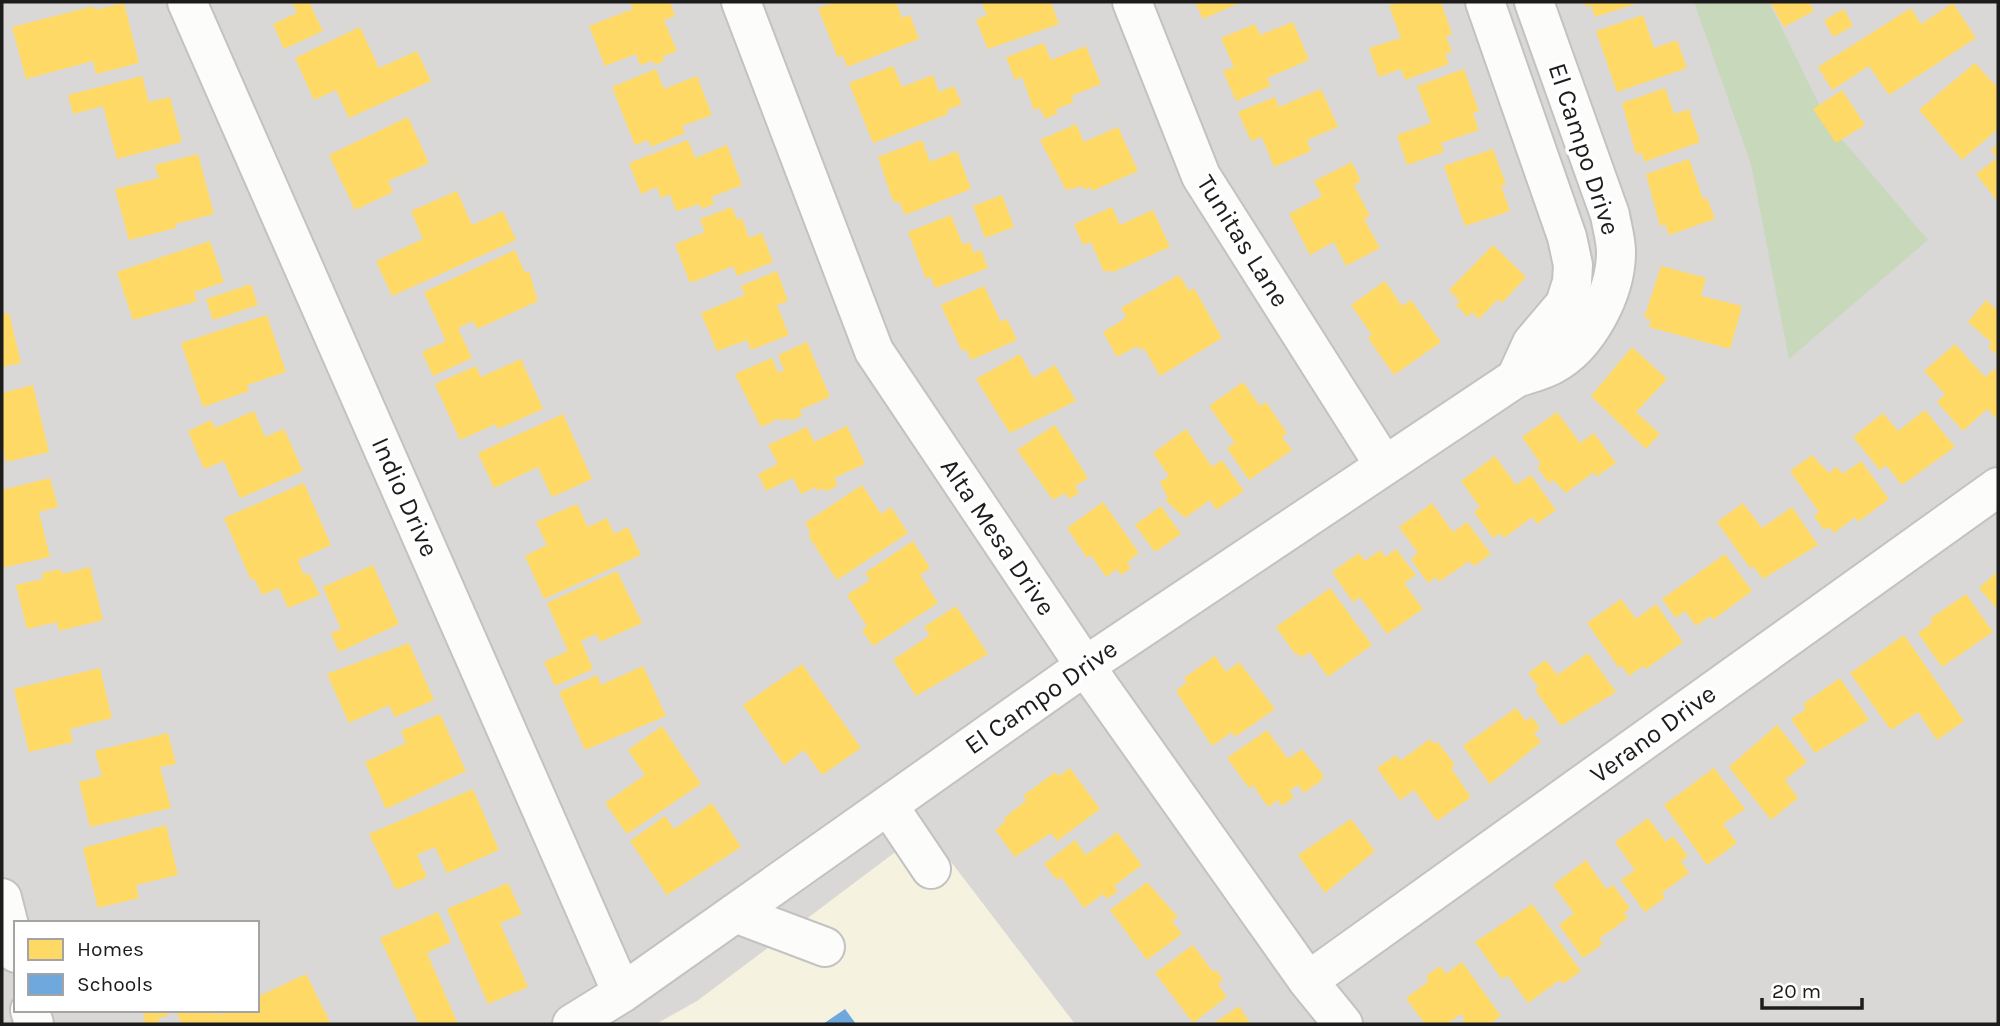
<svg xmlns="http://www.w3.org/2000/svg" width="2000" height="1026" font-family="Karla,sans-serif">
<rect width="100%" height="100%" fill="#eae8e5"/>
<path fill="#d9d8d6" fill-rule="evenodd" d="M2,2h1996v1022h-1996zM16,923h241v87h-241z"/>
<path fill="#f5f2e0" d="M926,829l149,195h-419l41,-23z"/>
<path fill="#c7d8bb" d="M1694,2h75l59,121 100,117 -139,119 -38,-195z"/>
<path fill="#ffd966" d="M292,2h17l14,29 -39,18 -11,-25 24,-11z
M630,2h40l5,14 -11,4 13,31 -15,6 2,4 -9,4 -2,-4 -13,4 -4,-11 -31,12 -16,-40 44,-17z
M836,2h60l6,16 8,-3 9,24 -72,28 -4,-12 -5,3 -20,-50z
M981,2h70l8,22 -71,25 -12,-29 11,-5z
M1195,2h47l-39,17z
M1400,2h41l11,32 -6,2 6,16 -7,2 4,10 -44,16 -4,-11 -22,8 -10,-29 32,-10 -12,-32z
M1584,2h57l-46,15 -4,-12 -5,2z
M1770,2h39l5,9 -30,16z
M124,3l15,60 -43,11 -3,-13 -67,18 -14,-52 82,-21 1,4z
M1953,3l23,35 -87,57 -20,-29 -37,24 -14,-23 93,-59 10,16z
M1844,9l9,17 -20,11 -9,-17z
M1643,15l11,33 23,-8 10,28 -70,24 -21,-61z
M1293,22l16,38 -42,18 4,8 -35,15 -13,-30 11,-4 -13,-29 34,-14 5,11z
M360,27l19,41 38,-17 14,30 -82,37 -13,-28 -22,10 -19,-42z
M1044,43l7,17 35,-14 15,38 -30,12 3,6 -18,7 2,4 -13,6 -5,-11 -6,2 -12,-33 -7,3 -9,-23z
M1975,63l23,25v41l-36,31 -43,-50z
M893,66l9,21 31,-12 6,17 15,-6 8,18 -15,6 1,4 -75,29 -24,-60z
M656,69l8,20 33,-13 15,39 -30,11 3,7 -34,14 -3,-7 -13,5 -23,-58z
M1464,69l15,42 -6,2 6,17 -38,13 3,9 -37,13 -10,-30 34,-12 -14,-37z
M142,76l7,26 21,-5 12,45 -65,17 -14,-53 -30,8 -5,-19z
M1665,88l9,26 15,-5 11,33 -56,20 -2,-9 -6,1 -14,-51z
M1321,89l17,38 -31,13 4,11 -37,16 -12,-30 -11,4 -13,-29 37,-15 4,10z
M1842,90l23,35 -29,18 -23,-34z
M408,117l21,46 -41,18 5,11 -38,18 -26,-55z
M1076,124l8,18 34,-15 20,44 -46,20 -2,-4 -6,3 -1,-4 -17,4 -26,-50z
M688,140l7,18 32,-13 15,40 -31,12 3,7 -12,5 -2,-5 -24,7 -6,-17 -9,4 -4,-11 -16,7 -12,-31z
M922,140l8,22 27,-11 14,38 -66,26 -5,-12 -7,-2 -15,-44z
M1998,144v58l-22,-28 21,-16 -6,-8z
M1493,149l13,35 -5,2 9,25 -45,15 -21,-60z
M198,154l16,60 -39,10 1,4 -47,12 -14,-51 44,-11 -4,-13z
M1689,159l14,40 4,-1 8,21 -46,16 -4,-11 -5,2 -14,-52z
M1352,162l9,19 -7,4 16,31 -6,3 16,29 -34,18 -12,-24 -24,13 -21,-41 33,-18 -8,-15z
M457,191l15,34 31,-14 13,29 -124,56 -16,-35 47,-22 -12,-28z
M1002,195l12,32 -29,11 -12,-32z
M732,207l5,13 5,-2 7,20 13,-5 11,29 -36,14 -4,-10 -43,17 -15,-39 30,-12 -5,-13z
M1112,207l8,18 33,-15 17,37 -59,26 -1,-3 -6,2 -13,-30 -8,3 -9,-21z
M951,215l12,30 7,-3 4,11 7,-3 7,18 -53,20 -4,-11 -5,2 -18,-47z
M210,241l14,41 -30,10 3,9 -64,19 -16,-48z
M1493,245l33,32 -24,26 -4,-4 -19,20 -7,-7 -4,5 -12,-12 4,-4 -11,-11z
M515,250l10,23 4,-2 9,30 -61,28 -4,-8 -15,7 14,30 -39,18 -11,-24 24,-11 -22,-49z
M1661,266l45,12 -5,18 41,10 -12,43 -81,-22 2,-8 -7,-1z
M777,271l11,30 -11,4 12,30 -38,15 -4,-10 -30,11 -16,-38 44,-18 -4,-9z
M1179,275l10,16 5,-3 28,50 -62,38 -16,-28 -4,2 -3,-4 -20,11 -14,-25 20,-12 3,-4 -5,-8z
M1385,281l17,25 9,-6 30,42 -47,33 -26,-37 4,-3 -21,-30z
M251,284l7,21 -45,15 -7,-21z
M984,286l17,36 6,-3 10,21 -46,20 -5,-11 -4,2 -21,-46z
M1986,300l12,11v45l-10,-9 4,-4 -24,-21z
M9,313l12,50 -19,4v-53z
M267,315l19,57 -39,13 2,6 -46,16 -22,-64z
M807,342l23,55 -30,13 2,6 -12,5 -1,-3 -7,3 -2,-3 -19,9 -26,-53 37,-16 6,15 6,-3 -6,-15z
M1955,344l30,33 9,-8 4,5v41l-2,3 -9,-9 -24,22 -26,-29 8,-8 -21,-23z
M1632,347l35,32 -31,33 24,22 -14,15 -55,-53z
M1020,354l13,24 22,-13 21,36 -66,32 -34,-54z
M521,359l22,50 -45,20 -2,-5 -36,16 -25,-56 41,-18 5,11z
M1243,382l17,24 6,-4 21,31 -5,4 10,13 -43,30 -22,-32 8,-5 -26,-37z
M33,385l16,67 -43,10 -4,-19v-50z
M1925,410l30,37 -53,38 -16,-20 -6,5 -27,-33 30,-24 15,18z
M254,411l11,26 19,-8 19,42 -63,27 -16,-37 -20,8 -16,-38 23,-11 4,8z
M1557,412l23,31 14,-10 22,30 -20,14 -2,-5 -28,21 -13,-13 -4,3 -12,-16 4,-3 -19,-27z
M563,414l29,65 -40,18 -14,-30 -44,21 -16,-35z
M1055,425l33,53 -13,8 4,7 -10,6 -4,-6 -12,7 -36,-50z
M847,426l18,38 -31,14 4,7 -12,7 -2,-4 -7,3 -1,-4 -15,7 -8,-16 -27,13 -8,-17 20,-10 -10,-19 39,-18 7,15z
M1186,429l26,38 10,-7 22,31 -28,19 -6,-10 -25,18 -20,-18 3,-2 -8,-16 9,-6 -16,-23z
M1812,455l17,18 8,-6 6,7 18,-13 28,38 -31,23 -3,-5 -21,16 -5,-6 -5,3 -10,-14 5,-4 -29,-41z
M1495,456l21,29 15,-10 25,35 -19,14 -5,-7 -28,21 -4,-5 -7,5 -19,-26 6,-5 -19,-26z
M50,478l8,29 -19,5 11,45 -48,11v-78z
M304,483l27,62 -33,15 6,15 5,-2 11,22 -32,13 -9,-20 -17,7 -8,-17 -3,2 -27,-62z
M862,485l19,29 10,-7 17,26 -71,47 -29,-45 3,-2 -6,-10z
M1103,502l36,51 -12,9 4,6 -10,7 -4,-6 -11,8 -15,-22 -4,3 -20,-30z
M1432,503l21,29 14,-10 24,32 -17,12 -5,-5 -30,21 -3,-5 -8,6 -17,-24 7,-6 -19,-26z
M1743,503l19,25 30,-21 26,38 -55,34 -10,-13 -3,2 -33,-46z
M577,504l11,23 19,-9 7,16 14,-7 13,28 -97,44 -19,-43 22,-11 -11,-23z
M1161,506l20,28 -26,18 -20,-27z
M913,541l17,27 -10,7 18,28 -65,43 -11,-16 5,-4 -20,-31 23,-15 -5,-7z
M1396,549l20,26 -12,8 19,26 -36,25 -27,-37 -7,5 -21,-30 27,-19 6,8 15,-11 5,7z
M1725,554l27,37 -39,29 -3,-4 -14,10 -11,-15 -9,7 -14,-19z
M373,565l26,59 -60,28 -8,-19 10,-4 -18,-42z
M90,567l13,53 -44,11 -2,-9 -30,7 -11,-44 27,-6 -1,-6 19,-4 1,5z
M617,571l25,52 -42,19 -4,-8 -15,7 12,28 -38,17 -11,-24 24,-11 -21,-48z
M1998,571v39l-19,-22z
M1330,588l42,57 -44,32 -18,-25 -9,6 -3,-5 -2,2 -20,-28z
M1966,594l27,38 -51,35 -24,-34 14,-10 -2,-4z
M1621,599l15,20 20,-15 27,38 -37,27 -3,-3 -14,10 -7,-10 -3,2 -32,-45z
M956,606l32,48 -72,42 -23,-36 37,-25 -6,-8z
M1904,635l60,86 -27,19 -19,-28 -27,18 -41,-57z
M409,643l25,57 -39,17 -6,-12 -40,18 -22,-49z
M1588,653l28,39 -55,34 -26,-36 4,-2 -11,-15 18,-13 11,15z
M1215,656l11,16 13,-10 36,47 -40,28 -3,-5 -20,14 -36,-55 11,-9 -3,-4z
M802,664l59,84 -39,27 -18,-25 -20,15 -41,-60z
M643,666l23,50 -81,34 -26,-58 38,-17 4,10z
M100,668l12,50 -42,11 3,13 -44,10 -15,-63z
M1840,678l29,42 -54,33 -24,-34 15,-10 -3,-5z
M1516,708l10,13 6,-4 8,11 -6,5 7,9 -51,42 -27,-38z
M440,714l26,57 -80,38 -21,-47 41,-19 -5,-12z
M1777,725l30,37 -22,18 13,18 -27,22 -42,-53z
M662,726l39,58 -74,50 -22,-31 40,-28 -17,-25z
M1267,730l21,29 14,-10 20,24 1,6 -19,14 -6,-8 -9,6 5,6 -12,9 -4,-6 -10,7 -15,-22 -4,3 -22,-30z
M168,733l8,31 -16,3 11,41 -81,19 -11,-45 23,-6 -7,-25z
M1430,739l4,5 3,-3 18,24 -4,3 20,29 -34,24 -23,-31 -14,10 -23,-32 19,-13 4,6z
M1070,768l30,41 -43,32 -6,-8 -36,24 -20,-27 11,-9 -2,-3 23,-18 -4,-4 32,-24 4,4z
M1714,768l31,41 -22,15 14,19 -30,22 -43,-60z
M473,789l26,61 -52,23 -12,-26 -18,8 10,22 -31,13 -27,-56z
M712,803l29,44 -74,48 -37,-54 35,-25 9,13z
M1648,818l18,24 7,-6 15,20 -7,5 8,12 -27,20 3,5 -20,14 -24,-32 14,-10 -20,-28z
M1351,819l24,32 -50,42 -27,-38z
M166,825l12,50 -42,10 3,13 -41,10 -15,-60z
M1117,832l25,33 -28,21 4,5 -11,8 -4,-5 -19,14 -23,-31 -4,3 -13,-16 31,-24 11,15z
M1586,860l20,29 7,-4 17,23 -6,5 4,5 -29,21 4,5 -20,14 -24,-33 15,-12 -21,-28z
M1147,882l31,35 -6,4 10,13 -35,26 -37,-50z
M508,883l14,31 -22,9 28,64 -40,17 -41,-95z
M1532,904l49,67 -18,13 -3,-4 -32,23 -20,-27 -6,3 -27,-37z
M438,912l13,30 -24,11 31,71h-39l-39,-86z
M1193,945l20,27 3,-2 7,10 -5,4 9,13 -34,26 -38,-50z
M1462,962l39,54 -11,8h-26l-2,-2 3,-3 -4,-5 -14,10h-22l-19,-26 23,-17 -3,-5 14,-10 6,8z
M306,974l25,50h-149l-7,-14h43l2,5 10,-5h27v-13z
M1239,1006l12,18h-38z
M142,1010h24l2,6 -10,2 2,6h-22l7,-3z"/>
<path fill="#6fa8dc" d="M845,1009l11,15h-33z"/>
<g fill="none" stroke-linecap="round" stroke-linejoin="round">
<defs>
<path id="minor" d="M187,2l435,991
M741,2l133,349 211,315 223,315 35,43
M1132,2l69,174 183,289
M1485,2l82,235 6,28 -1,17 -7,22 -33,39 -16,35
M888,805l43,64
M2,898l14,55
M735,913l90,34
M1308,981l690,-494
M30,1010l4,14
M572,1024l50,-31 463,-327 431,-288c11,-4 25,-7 36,-13 36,-19 64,-72 64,-113 0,-12 -4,-25 -6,-37l-76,-213"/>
</defs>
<use href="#minor" stroke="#c3c2c1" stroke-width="42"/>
<use href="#minor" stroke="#fcfcfb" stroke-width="38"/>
</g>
<g text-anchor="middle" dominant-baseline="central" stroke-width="7" stroke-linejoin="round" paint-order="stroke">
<g font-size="26" fill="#1c1c1c" stroke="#fff">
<text transform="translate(1584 149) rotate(72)">El Campo Drive</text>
<text transform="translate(1243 241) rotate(58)">Tunitas Lane</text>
<text transform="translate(405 497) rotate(66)">Indio Drive</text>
<text transform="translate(998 537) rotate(56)">Alta Mesa Drive</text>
<text transform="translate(1041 697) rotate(-35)">El Campo Drive</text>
<text transform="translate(1653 734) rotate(-36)">Verano Drive</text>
</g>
</g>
<rect width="2000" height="1026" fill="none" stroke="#1c1c1c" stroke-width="7"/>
<rect x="14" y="921" width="245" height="91" fill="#ffffff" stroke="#a4a4a4" stroke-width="2"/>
<rect x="28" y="939" width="35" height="21" fill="#ffd966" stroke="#a4a4a4" stroke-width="2"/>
<text x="77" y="956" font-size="21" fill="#1c1c1c">Homes</text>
<rect x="28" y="974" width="35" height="21" fill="#6fa8dc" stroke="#a4a4a4" stroke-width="2"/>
<text x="77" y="991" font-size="21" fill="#1c1c1c">Schools</text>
<path d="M1762 998v10h100v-10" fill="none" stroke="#1c1c1c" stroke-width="3.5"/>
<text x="1772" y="998" font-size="21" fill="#1c1c1c" stroke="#ffffff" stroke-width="5" paint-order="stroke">20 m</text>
</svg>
